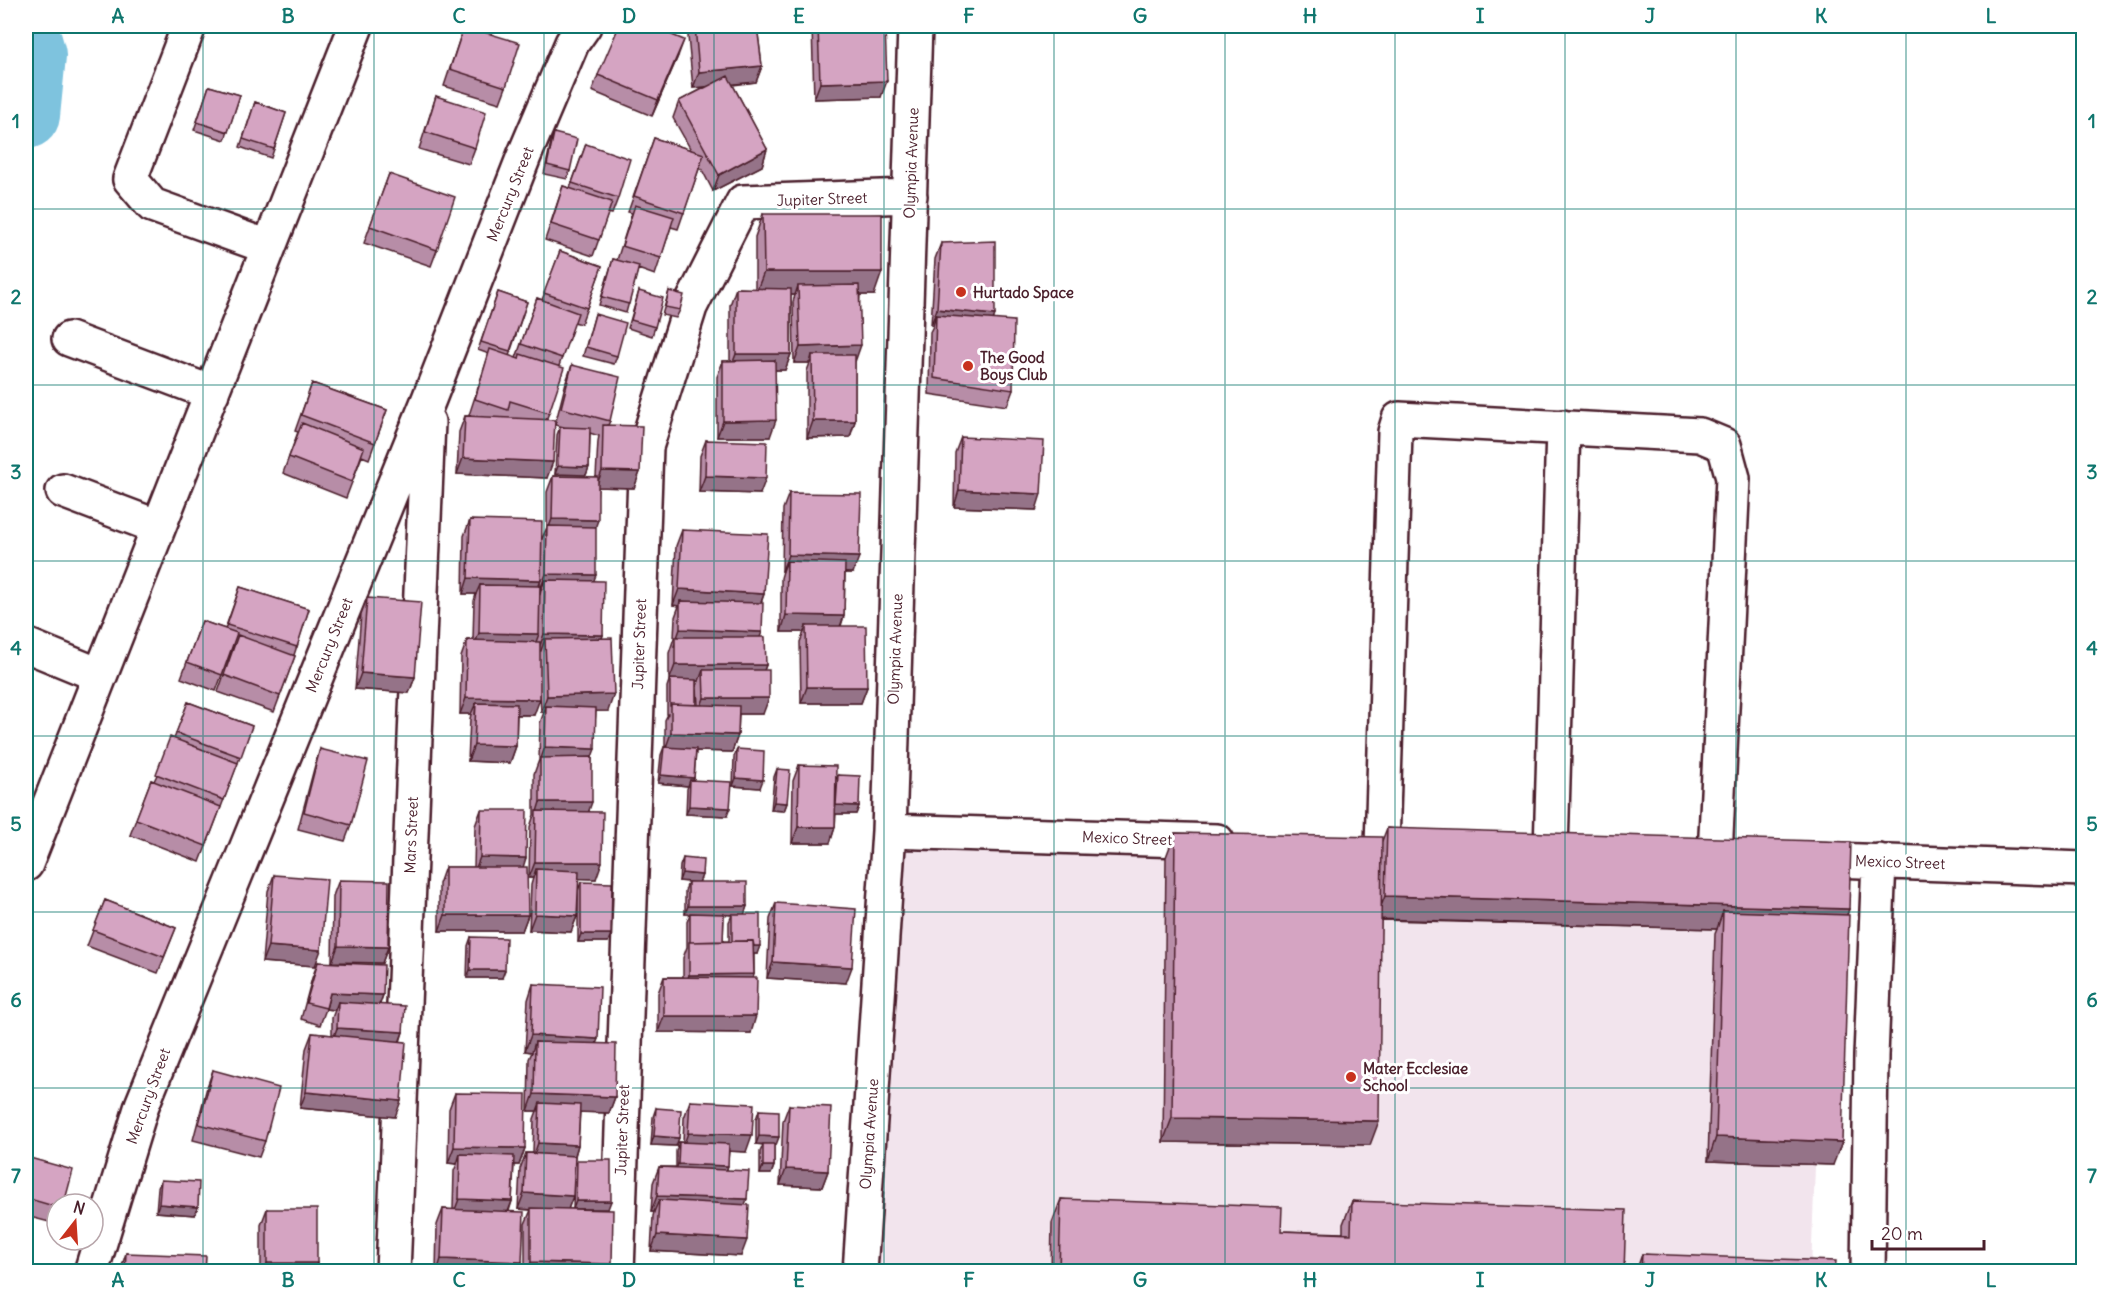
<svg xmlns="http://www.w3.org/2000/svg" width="2109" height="1297" font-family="Delius,sans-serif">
<rect width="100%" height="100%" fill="#fff"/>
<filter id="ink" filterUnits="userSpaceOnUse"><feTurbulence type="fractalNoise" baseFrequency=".0167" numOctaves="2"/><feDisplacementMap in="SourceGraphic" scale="12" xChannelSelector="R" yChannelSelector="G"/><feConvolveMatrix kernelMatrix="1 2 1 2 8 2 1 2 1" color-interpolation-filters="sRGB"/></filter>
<g filter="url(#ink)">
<path fill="#f2e4ed" d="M891,842l935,40 -15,389 -935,1z"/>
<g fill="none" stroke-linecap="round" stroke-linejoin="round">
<path stroke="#7ec3de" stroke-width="68" d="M26,34l6,21 -6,60"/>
<defs>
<path id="minor" d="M189,26l-59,153 22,26 116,42
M69,339l143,54
M63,491l95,36
M26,645l73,30
M889,831l328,10
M1382,846l13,-414 4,-13 301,16 24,10 9,33 -18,378
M1551,851l12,-424
M1806,859l278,10
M26,864l330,-838
M91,1272l51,-167 287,-706 95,-243 48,-113 12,-17
M393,1272l35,-850
M617,1272l29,-825 44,-140 53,-105 167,-6
M860,1272l29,-441 26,-805
M1868,1272l3,-216 8,-195"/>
</defs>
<use href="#minor" stroke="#4a1f2b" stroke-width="38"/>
<use href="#minor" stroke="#fff" stroke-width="33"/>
</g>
<path fill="#b78da7" stroke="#4a1f2b" stroke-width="1.5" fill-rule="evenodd" d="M464,26l42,61 -6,16 -56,-17z
M687,26h70l5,40 -6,16 -23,3 34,64 -5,17 -49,25 -13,-25 -22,63 -7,-2 -16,48 -17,-6 -12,44 -27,-8 14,-46 4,1 15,-47 -4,-1 26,-74 37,12 -18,-32 6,-17 27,-14 -13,1z
M812,26h73l-4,71 -67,2z
M678,56l-26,60 -60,-25 6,-16z
M209,86l31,9 -15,45 -31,-10z
M436,96l39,52 -6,16 -50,-15z
M255,102l31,11 -15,45 -31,-11z
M554,133l16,38 -3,8 -23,-5 7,-32z
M586,144l32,54 -6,16 -4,-1 -15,43 -48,-16 18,-54 7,2z
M389,174l48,76 -6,16 -67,-23z
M763,214l111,81h-14l-5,67v59l-5,16 -43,1v-67l3,-8h-16l-1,-61 2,-7h-4v59l-6,16h-10l-5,67h-53v-60l6,-16h7v-56l6,-17 19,1v-52z
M941,243l53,76 19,71 -6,16 -78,-12 1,-62 3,-6 -2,-1 4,-66z
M560,251l42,15 -21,58 -7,-2 -15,44 -10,47 -3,7 1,58 -90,-4 2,-42 6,-16h6l-2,-1 20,-61 -11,-4 20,-58 29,10 -18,54 7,2 21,-60 5,2z
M639,291l16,36 -3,9 -24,-8z
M669,291l11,19 -4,8 -14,-3z
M595,314l22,42 -3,8 -31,-8z
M572,365l38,56 -2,4 32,47 -6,16 -36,-1 -3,40 -1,54 9,54 -1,3 6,73h-12l-4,47 -3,53 7,68 -18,-1 -1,38 -6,16 -42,-2 2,-45 2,-7h-4l1,-51 4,-12v-41l5,-14 1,-37 4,-11h-3l-1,-19 -6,22h-17l-1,31 -6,17 -42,-2 2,-42 1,-5h-11l1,-57 6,-17h6l1,-39 2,-7h-13l1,-58 6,-16 71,21 6,-14v-35l6,-16 43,1 2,-36 1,-5 -9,-3 -1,34 -3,8 -31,-1 2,-39 3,-8h4l-9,-2 11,-43zM540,580v10h1l-1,5 -2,-9z
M312,383l75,27 -18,49 -7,-3 -16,42 -63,-25 15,-41 -3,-1z
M961,437l75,73 -82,-3 1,-54z
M706,440l54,54 -61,-2 1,-36z
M789,493l64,80h-8l-1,43 -3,10 26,61 -6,16h-60l-1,-61 4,-10h-23v-54l2,-7h-1l1,-62z
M682,530l82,64 -3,9 -1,34 6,28 -2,5 -1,44h-24l-1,21 -6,17 -36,-1 -2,27 -1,2 34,36 -41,-2 1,-25 1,-3 -30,-3 3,-28 3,-8h1v-27l3,-6h-1v-27l2,-6v-28l5,-15 1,-21 4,-11 -6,-1 3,-59zM696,681h3l-2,5 1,19h-2z
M240,587l69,22 -15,46 1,1 -21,56 -56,-20 16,-46 -1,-1 -17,46 -35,-13 21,-57 23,8z
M367,598l48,79 -6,16 -54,-4 6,-75z
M188,702l64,24 -52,136 -70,-27 21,-55 3,1 20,-42z
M320,749l31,76 -6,16 -47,-12 17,-64z
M737,749l23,39 -27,-2 1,-29z
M799,765l37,14 2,-4 21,31 -3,8h-20l-1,13 -5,16h-38l1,-62z
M777,769l10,34 -3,8 -13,-1 3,-33z
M481,810l42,57 5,48 -6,16h-83v-47l6,-17h29l1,-41z
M1387,828l462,81 -2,6 -14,250 -125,-4 7,-227 2,-5 -336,-9 -11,225 -207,-3 3,-285 9,-24 207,8z
M683,858l19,17 -3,7 48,24 -3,8 13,40h-3v20l-1,4 -2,55 -93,-1v-39l6,-16h19v-19l4,-11v-25l3,-8h-5v-23l3,-9h4l-13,-1 1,-15zM724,914l8,1 -3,7v19h-6z
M274,875l41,91 -53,-4 6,-71z
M339,880l49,67 -6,16 -50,-1 1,-66z
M581,882l30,52 -3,8h-30v-51z
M105,900l71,28 -18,45 -71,-27z
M776,903l70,80 -79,-5 3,-59z
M471,937l31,41h-35l1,-32z
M318,962l65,33 -3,9 23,28 -3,10 -5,75 -95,-9 6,-59 6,-16 20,2v-17l3,-8 -9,-1 -6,16 -19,-6 11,-41z
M533,984l63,60 19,53 -6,16 -29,-1 -2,33 -3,11 -1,11 3,-7 31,49h-30l34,55 -2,8h-85v-48l6,-14 -13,-1 2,-40 6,-16h7l1,-34 3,-8h-9l1,-52 3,-7 -7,-1 3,-51zM574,1175l-1,34h-5l5,-13z
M213,1070l52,71 -6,16 -66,-17 14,-53z
M455,1093l70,55 -6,17h-5l-2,36 -3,10 13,51 -3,10h-83l1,-47 6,-16 10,1 1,-39 3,-7 -9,-1 1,-54z
M690,1101l56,51 -17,-1 -2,19 18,34 -4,52 -90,-5 2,-35 1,-4h-3l2,-29 6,-16h17v-16l3,-9 4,1 1,-25z
M789,1105l39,66 -6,16 -42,-2 3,-64z
M656,1108l20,38 -25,-1 2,-28z
M759,1110l17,35h-2v21l-3,8h-11v-22l3,-7 -7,-1v-25z
M30,1158l27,46v20l-31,-8v-46z
M161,1180l37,27 -3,8 -39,-3 2,-24z
M1061,1199l220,32 62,2v-9l9,-23 272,71h-573l1,-49z
M267,1209l50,54 -3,9h-53v-47z
M126,1253l79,19h-85z
M1642,1254l193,18h-199z"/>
<path fill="#957388" stroke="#4a1f2b" stroke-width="1.5" d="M684,40l-6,16 -26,60 6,-16z
M762,66l-6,16 -63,6 6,-16z
M887,81l-6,16 -67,2 6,-16z
M767,149l-5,17 -49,25 6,-16z
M764,272h118l-8,23h-75l-1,-9 -3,9h-40z
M937,309l58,6 -6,16 -53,-16 -3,11 -2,-1z
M861,345l-6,17 -43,-7 -2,8h-16l6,-16z
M736,354h55l-6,16h-55z
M776,420l-6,17h-53l6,-16z
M813,421h42l-5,16 -43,1z
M463,458l90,4 -6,16 -90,-4z
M558,466l31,1 -3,8 -31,-1z
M602,471l38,1 -6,16 -38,-1z
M705,476l61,2 -6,16 -61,-2z
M959,490l82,4 -5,16 -82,-3z
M552,519l46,1 -6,17 -46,-2z
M788,555l71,2 -6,16 -66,-2v-10l-4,10h-1z
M546,574l50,1 -6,16 -45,-11 -4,10h-1z
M468,578l73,2 -6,16 -55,-11 -4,9h-13z
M679,589l85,5 -6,16 -78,-9 -1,5 -6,-1z
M786,615l58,1 -6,16 -32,-6 -2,6h-23z
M680,629l82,3 -6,16 -82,-2z
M479,633l60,1 -6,16 -60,-1z
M544,634l59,1 -6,17 -52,-13 -4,12h-3z
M675,665h91l-6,16 -57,-11 -4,11h-29v-2l-1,2z
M361,673l54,4 -6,16 -54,-4z
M807,687h60l-6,16h-60z
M614,694l-6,17 -62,1v-6l-2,6h-3l6,-16z
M466,698l74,1 -6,16 -59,-1 1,-11 -5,11h-11z
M704,698h65l-6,16h-65z
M671,733l67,2 -6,17 -67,-2z
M474,745l42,1 -6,17 -42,-2z
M545,747l50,2 -6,16 -49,-4z
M661,775l33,3 -3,8 -1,-6 -2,6 -30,-3z
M736,778l27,2 -3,8 -27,-2z
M540,802h52l-6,17 -50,-4z
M774,802l13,1 -3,8 -13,-1z
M836,805l23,1 -3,8h-23z
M689,806l41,2 -3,8 -41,-2z
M798,827h37l-5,16h-38z
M480,857l46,1 -5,16 -47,-1z
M535,862h67l-6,17 -60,-1v-9l-3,9h-4z
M682,873l20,2 -3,8 -20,-2z
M1385,896l464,13 -9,24 -117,-22 -6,18 -341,-10z
M688,906h59l-3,9 -59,-1z
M535,914l42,2 -6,16 -42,-2z
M445,915h83l-6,16h-83z
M581,934h30l-3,8h-30z
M268,946l53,4 -6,16 -53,-4z
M338,946l50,1 -6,16 -50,-1z
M732,946h28l-3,8h-28z
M773,962l79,5 -6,16 -79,-5z
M470,970h35l-3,8h-35z
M754,974l-6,17 -65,1 6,-17z
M330,993l53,2 -6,16 -39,-9 -3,8 -9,-1z
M664,1016h92l-5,17 -93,-1z
M337,1028l66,4 -6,16 -66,-3z
M531,1035l67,4 -6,16 -57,-13 -3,10 -7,-1z
M306,1092l95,9 -6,16 -95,-9z
M534,1094l81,3 -6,16 -70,-2 1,-8 -3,8h-9z
M1172,1118l207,3 -9,24 -207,-3z
M688,1133l64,2 -6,17 -64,-3z
M654,1136l25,2 -3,8 -25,-1z
M759,1136l20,1 -3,8 -20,-1z
M1716,1137l126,5 -9,23 -125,-4z
M538,1143l40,2 -5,17 -41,-2z
M454,1147l71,1 -6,17 -59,-1v-10l-3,10 -9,-1z
M678,1164l50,2 -3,8 -50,-2z
M763,1166h11l-3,8h-11z
M786,1169l42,2 -6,16 -42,-2z
M524,1193l49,3 -6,16 -49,-3z
M657,1196l90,3 -6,17 -82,-16 -5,12h-3z
M459,1199l53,2 -6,16 -53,-2z
M576,1201h35l-3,8h-35z
M159,1204l39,3 -3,8 -39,-3z
M657,1235l90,5 -6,16 -90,-5z
M441,1259l81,3 -3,10h-82z
M531,1262l81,2 -2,8h-83z
M267,1263h50l-3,9h-50z"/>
<path fill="#d5a4c2" stroke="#4a1f2b" stroke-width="1.5" d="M464,26l56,17 -14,44 -56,-18z
M619,26h31l34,14 -26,60 -60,-25z
M695,26h62l5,40 -63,6z
M818,26h67l2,55 -67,2z
M728,76l39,73 -48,26 -40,-74z
M209,86l31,9 -12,37 -31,-10z
M436,96l50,16 -11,36 -50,-16z
M255,102l31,11 -12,36 -31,-10z
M554,133l23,6 -7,32 -23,-6z
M654,138l50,16 -20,59 -50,-17z
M586,144l44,15 -12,39 -46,-15z
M389,174l66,23 -18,53 -67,-24z
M563,186l49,16 -13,38 -48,-16z
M635,205l39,12 -13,41 -39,-12z
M763,214h119v58h-118z
M995,241v74l-58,-6 4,-66z
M560,251l42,15 -15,42 -43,-15z
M613,259l26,7 -10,38 -27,-7z
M859,285l2,60 -61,2 -2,-61z
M736,288l55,1v65h-55z
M639,291l24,7 -8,29 -24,-7z
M669,291l15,4 -4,15 -15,-3z
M498,292l29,10 -17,49 -29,-9z
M537,298l41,15 -16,45 -41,-14z
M595,314l31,9 -9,33 -31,-9z
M936,315l78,6 -1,69 -79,-12z
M490,349l29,10 1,-5 44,14 -15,45 -39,-12 -2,9 -33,-11z
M812,355h43v66h-42z
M775,360l1,60 -53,1v-60z
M572,365l48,12 -10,44 -49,-13z
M312,383l75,27 -12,33 -74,-28z
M465,416l90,4 -2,42 -90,-4z
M302,423l62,25 -12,34 -63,-25z
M603,425l39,1 -2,46 -38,-1z
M560,427l30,1 -1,39 -31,-1z
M961,437l83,4 -3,53 -82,-4z
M706,440l61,2 -1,36 -61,-2z
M553,476l45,1v43l-46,-1z
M789,493l72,1 -2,63 -71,-2z
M470,520l72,2 -1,58 -73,-2z
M547,526l49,1v48l-50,-1z
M682,530l86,4 -4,60 -85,-5z
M787,561l58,2 -1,53 -58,-1z
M545,580l59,1 -1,54 -59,-1z
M480,585l60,1 -1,48 -60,-1z
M240,587l69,22 -12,38 -70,-22z
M367,598l54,4 -6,75 -54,-4z
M680,601l83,2 -1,29 -82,-3z
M202,621l35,12 -15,42 -35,-13z
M806,626h60l1,61h-60z
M238,635l57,21 -15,40 -56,-21z
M675,637h90l1,28h-91z
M612,638l2,56 -67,2 -2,-57z
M467,640l73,2v57l-74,-1z
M703,670h66v28h-65z
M670,679l26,1v25l-25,-1v2h-1z
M188,702l64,24 -11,31 -65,-24z
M476,703l41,1 -1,42 -42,-1z
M671,704l68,2 -1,29 -67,-2z
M546,706l50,2 -1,41 -50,-2z
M170,737l68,26 -14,37 -68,-26z
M664,747l32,2 -2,29 -33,-3z
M320,749l48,12 -17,64 -47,-13z
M737,749l27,2 -1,29 -27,-2z
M592,757v45h-52v-44z
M799,765l37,1 -1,61h-37z
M777,769l13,1 -3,33 -13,-1z
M838,775l22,1 -1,30 -23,-1z
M151,780l70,27 -15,39 -70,-27z
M690,780l42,2 -2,26 -41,-2z
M481,810h46l-1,48 -46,-1z
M536,811l67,1 -1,50h-67z
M1387,828l464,14 -2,67 -464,-13z
M1175,833l207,4 -3,284 -207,-3z
M683,858l20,2 -1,15 -20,-2z
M445,867h82l1,48h-83z
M536,869l43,2 -2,45 -42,-2z
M274,875l53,4 -6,71 -53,-4z
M339,880l50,1 -1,66 -50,-1z
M581,882l31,1 -1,51h-30z
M688,882h59v24h-59z
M105,900l71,28 -12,29 -71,-27z
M776,903l80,6 -4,58 -79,-5z
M1723,911l126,4 -7,227 -126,-5z
M690,913l34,1 -1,27 -33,1z
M732,914h28v32h-6l-1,-5h-21z
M471,937l35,1 -1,32h-35z
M753,941l1,33 -65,1v-33z
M318,962l66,3 -1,30 -53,-2 -4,15 -20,-5z
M664,977l93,1 -1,38h-92z
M533,984l67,3 -2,52 -67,-4z
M338,1002l67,4 -2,26 -66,-4z
M312,1033l94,9 -5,59 -95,-9z
M535,1042l81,2 -1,53 -81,-3z
M213,1070l66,18 -14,53 -66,-17z
M455,1093l71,1 -1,54 -71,-1z
M690,1101l64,3 -2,31 -64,-2z
M540,1103l40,2 -2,40 -40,-2z
M789,1105l42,2 -3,64 -42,-2z
M656,1108l25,2 -2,28 -25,-2z
M759,1110l20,1v26l-20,-1z
M679,1142l50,2 -1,22 -50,-2z
M763,1144h11v22h-11z
M526,1153l49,3 -2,40 -49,-3z
M460,1154l54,2 -2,45 -53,-2z
M30,1158l43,12 -9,34h-7v3l-31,-9v-24z
M577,1160h34v41h-35z
M659,1167l90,4 -2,28 -90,-3z
M161,1180l38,2 -1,25 -39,-3z
M1061,1199l221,8 -1,24 70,3 1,-33 274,9 -2,62h-565z
M659,1200l90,5 -2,35 -90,-5z
M531,1208l82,2 -1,54 -81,-2z
M267,1209h50v54h-50z
M443,1209l81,3 -2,50 -81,-3z
M126,1253l80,3 -1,16h-80z
M1642,1254l194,7 -1,11h-194z
M678,1268l56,3v1h-57z"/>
</g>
<path fill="none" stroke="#0f766e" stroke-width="1.5" stroke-opacity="0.55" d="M203,26v1246M374,26v1246M544,26v1246M714,26v1246M884,26v1246M1054,26v1246M1225,26v1246M1395,26v1246M1565,26v1246M1736,26v1246M1906,26v1246M26,209h2058M26,385h2058M26,561h2058M26,736h2058M26,912h2058M26,1088h2058"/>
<g fill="#c8321e" stroke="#fff" stroke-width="2">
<circle cx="961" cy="292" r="6"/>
<circle cx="968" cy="366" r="6"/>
<circle cx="1351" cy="1077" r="6"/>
</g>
<g text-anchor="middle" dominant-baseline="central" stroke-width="6" stroke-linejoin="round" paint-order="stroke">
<g font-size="15" fill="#4a1f2b" stroke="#fff">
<text transform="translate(911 163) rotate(-88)">Olympia Avenue</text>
<text transform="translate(510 194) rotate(-68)">Mercury Street</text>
<text transform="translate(822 199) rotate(-2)">Jupiter Street</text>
<text transform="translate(639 644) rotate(-88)">Jupiter Street</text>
<text transform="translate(329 645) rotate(-68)">Mercury Street</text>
<text transform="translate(895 649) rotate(-88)">Olympia Avenue</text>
<text transform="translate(411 835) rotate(-88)">Mars Street</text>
<text transform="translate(1127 838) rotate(2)">Mexico Street</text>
<text transform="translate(1900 862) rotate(2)">Mexico Street</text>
<text transform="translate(148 1096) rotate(-70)">Mercury Street</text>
<text transform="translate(622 1130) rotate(-88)">Jupiter Street</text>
<text transform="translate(869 1134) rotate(-86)">Olympia Avenue</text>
</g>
<g font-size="15" font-weight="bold" fill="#4a1f2b" stroke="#fff" text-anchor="start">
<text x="973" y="292">Hurtado Space</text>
<text x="980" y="357">The Good<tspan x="980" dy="17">Boys Club</tspan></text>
<text x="1363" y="1068">Mater Ecclesiae<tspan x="1363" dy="17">School</tspan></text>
</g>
</g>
<rect width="2109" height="1297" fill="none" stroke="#fff" stroke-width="66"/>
<g transform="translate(75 1222) rotate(17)"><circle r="28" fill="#ffffff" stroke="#b7a5aa" stroke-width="1.5"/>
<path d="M0-4.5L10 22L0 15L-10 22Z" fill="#c8321e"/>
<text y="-9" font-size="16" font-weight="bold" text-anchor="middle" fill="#4a1f2b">N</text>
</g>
<path d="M1872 1240v9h112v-9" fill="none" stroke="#4a1f2b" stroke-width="3"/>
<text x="1881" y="1240" font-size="18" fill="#4a1f2b" stroke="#ffffff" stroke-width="4.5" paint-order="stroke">20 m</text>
<rect x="33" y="33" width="2043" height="1231" fill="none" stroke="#0f766e" stroke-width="2"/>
<g font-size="20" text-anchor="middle" font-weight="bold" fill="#0f766e">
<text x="118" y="23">A</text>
<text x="288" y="23">B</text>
<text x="459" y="23">C</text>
<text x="629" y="23">D</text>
<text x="799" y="23">E</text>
<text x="969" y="23">F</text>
<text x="1140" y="23">G</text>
<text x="1310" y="23">H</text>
<text x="1480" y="23">I</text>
<text x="1650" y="23">J</text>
<text x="1821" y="23">K</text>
<text x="1991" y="23">L</text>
<text x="16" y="128">1</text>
<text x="2092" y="128">1</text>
<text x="16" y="304">2</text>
<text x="2092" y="304">2</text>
<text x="16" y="479">3</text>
<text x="2092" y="479">3</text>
<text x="16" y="655">4</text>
<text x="2092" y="655">4</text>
<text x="16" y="831">5</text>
<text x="2092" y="831">5</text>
<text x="16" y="1007">6</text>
<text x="2092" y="1007">6</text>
<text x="16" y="1183">7</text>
<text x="2092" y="1183">7</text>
<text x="118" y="1287">A</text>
<text x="288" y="1287">B</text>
<text x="459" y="1287">C</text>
<text x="629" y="1287">D</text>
<text x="799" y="1287">E</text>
<text x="969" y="1287">F</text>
<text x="1140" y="1287">G</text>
<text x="1310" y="1287">H</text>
<text x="1480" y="1287">I</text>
<text x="1650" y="1287">J</text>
<text x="1821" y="1287">K</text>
<text x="1991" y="1287">L</text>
</g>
</svg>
